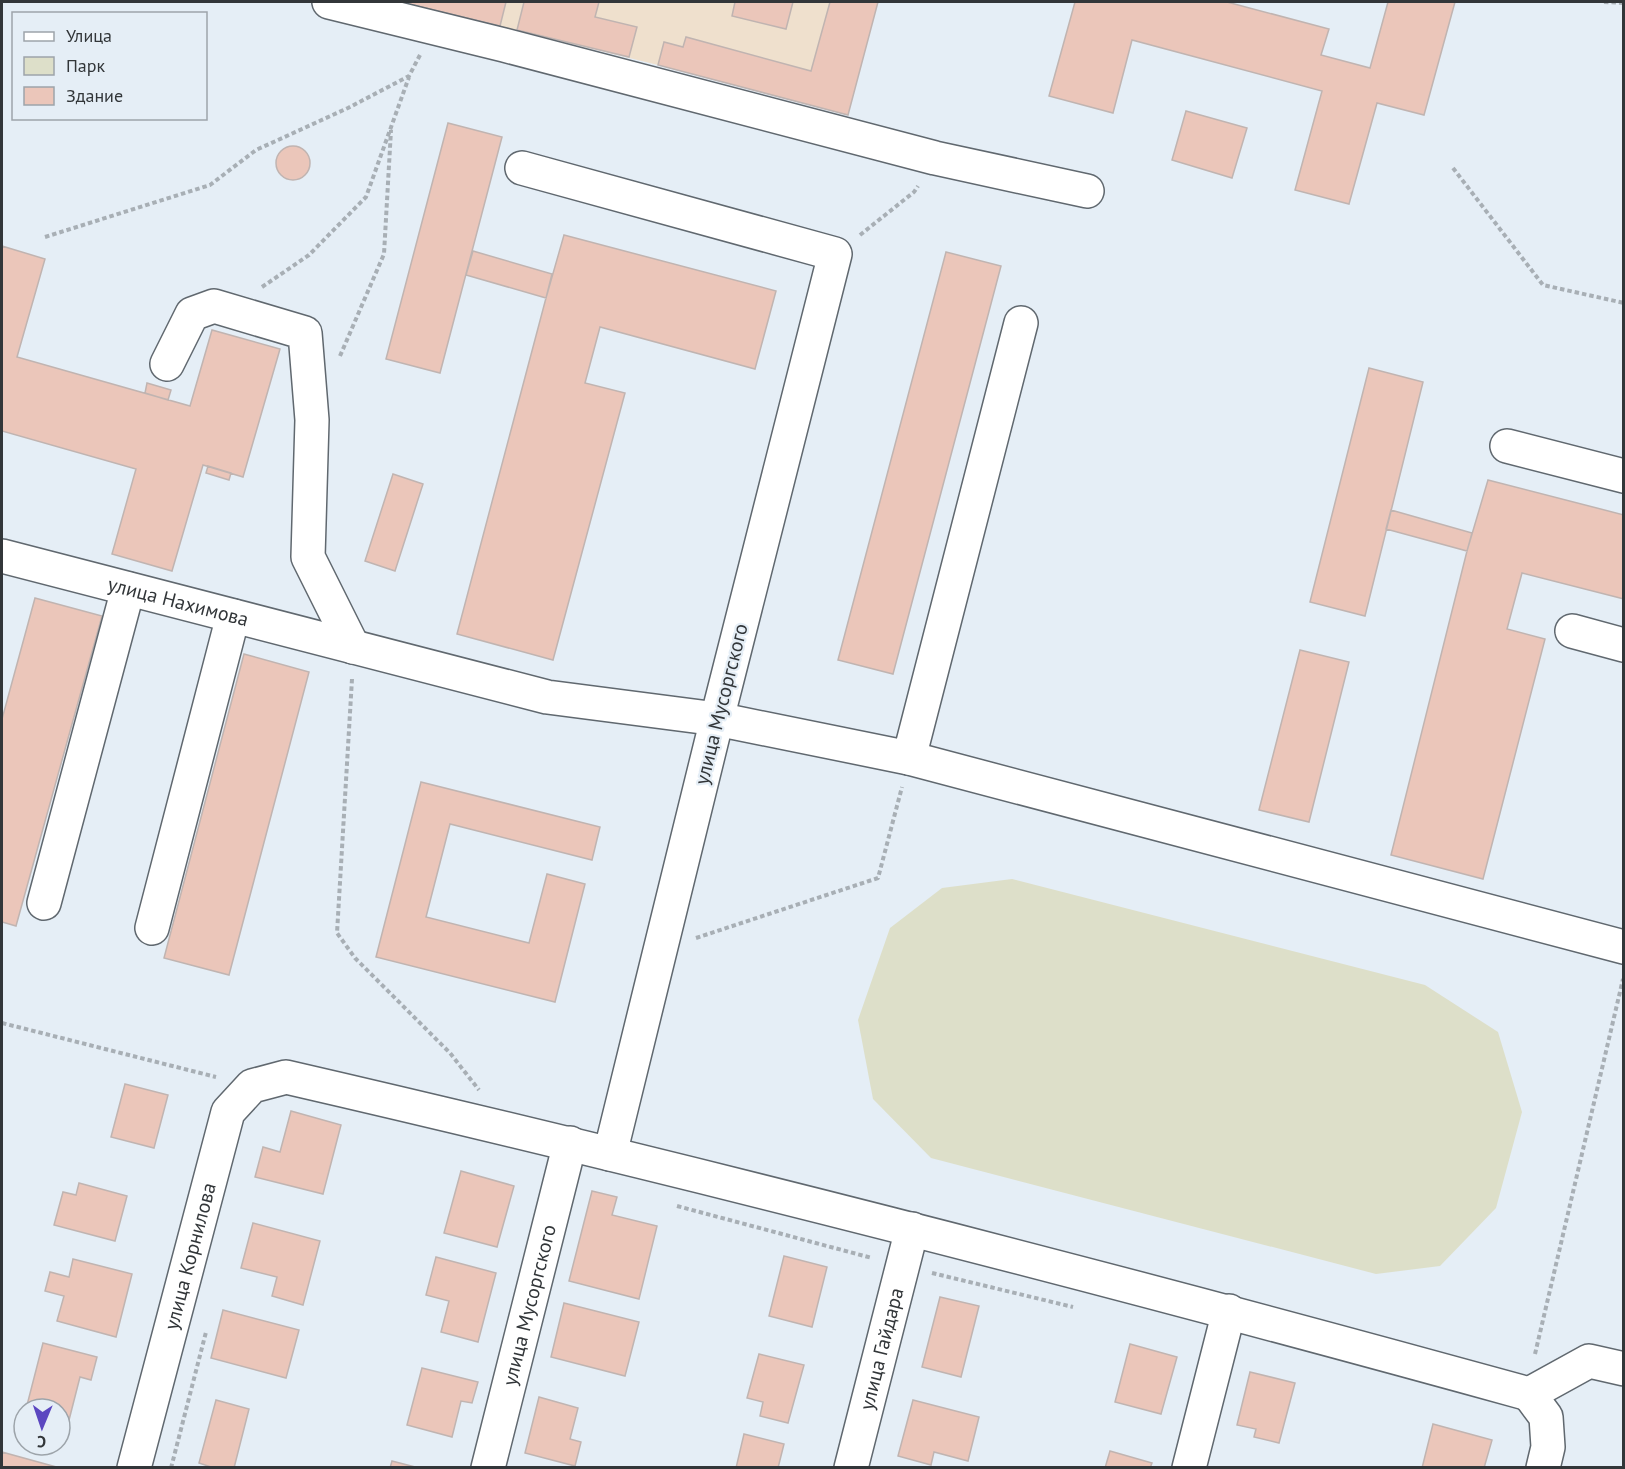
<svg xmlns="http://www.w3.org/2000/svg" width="1625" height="1469" font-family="'PT Sans',sans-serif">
<rect width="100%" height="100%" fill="#e5eef6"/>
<path fill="#efe0cd" d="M401,2h477l-30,113 -190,-50z"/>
<path fill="#dddfc9" d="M1012,879l413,106 73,47 24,80 -26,96 -56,58 -64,8 -445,-116 -58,-59 -15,-79 32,-92 52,-40z"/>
<path fill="#ebc6ba" stroke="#c0b4b1" stroke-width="1.5" d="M401,2h105l-6,24z
M524,2h75l-4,15 42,10 -8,30 -112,-27z
M735,2h58l-7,27 -54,-13z
M830,2h48l-30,113 -190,-50 6,-23 19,5 3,-10 125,34z
M1075,2h152l102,27 -8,26 49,13 18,-66h67l-31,113 -47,-12 -28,101 -54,-14 27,-99 -190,-51 -19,73 -64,-17z
M1186,111l61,17 -15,50 -60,-18z
M448,123l54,14 -62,236 -54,-14z
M276 163a17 17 0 1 1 34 0a17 17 0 1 1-34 0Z
M564,235l212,56 -21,78 -155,-42 -15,56 40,10 -72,267 -96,-26 89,-336z
M2,246l43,13 -28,98 173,49 22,-76 68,19 -37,128 -40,-12 -31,106 -60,-17 24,-85 -134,-38z
M473,251l79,23 -6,24 -80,-23z
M946,252l55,14 -108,408 -55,-14z
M1369,368l54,14 -58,234 -55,-14z
M147,383l24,7 -3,10 -23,-7z
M208,466l23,7 -2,7 -23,-7z
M393,474l30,10 -28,87 -30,-10z
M1488,480l136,35v84l-102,-26 -15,56 38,10 -62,240 -92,-24 76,-304z
M1391,510l81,23 -5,18 -81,-22z
M35,598l67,18 -86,310 -14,-4v-203z
M1300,650l49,12 -40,160 -50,-12z
M244,654l65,18 -80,303 -65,-17z
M421,782l179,45 -8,33 -142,-36 -24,93 103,26 18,-69 38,10 -30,118 -179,-45z
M125,1084l43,11 -14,53 -43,-11z
M291,1111l50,14 -18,69 -68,-17 8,-30 17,5z
M461,1171l53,15 -17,61 -53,-14z
M79,1183l48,13 -12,45 -61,-16 9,-33 13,3z
M592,1191l25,6 -5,18 45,11 -18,73 -70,-18z
M253,1223l67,18 -17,64 -31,-9 5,-19 -36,-9z
M784,1256l43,11 -15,60 -43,-11z
M436,1257l60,16 -18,69 -37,-10 8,-31 -23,-6z
M73,1259l59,15 -16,63 -59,-16 7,-25 -19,-5 5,-19 19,5z
M940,1297l39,9 -18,71 -39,-10z
M564,1303l75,19 -14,54 -74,-19z
M223,1310l76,20 -13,48 -75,-20z
M43,1343l54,14 -6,23 -11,-3 -12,47 -8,-2v-13h-34z
M1130,1344l47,13 -16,57 -46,-12z
M759,1354l45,11 -16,58 -28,-7 3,-14 -16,-4z
M422,1368l56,14 -6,21 -11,-2 -9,36 -45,-12z
M1250,1372l45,11 -16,60 -25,-6 2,-8 -19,-4z
M539,1397l39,11 -8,31 11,3 -6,24 -50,-13z
M216,1400l33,9 -15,59h-20l-15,-5z
M913,1400l66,17 -11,44 -34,-9 -3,13 -33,-9z
M1433,1424l59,16 -8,28h-62z
M744,1434l40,10 -6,24h-42z
M1110,1451l42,12 -2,5h-45z
M2,1452l58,16h-58z
M392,1461l27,7h-29z"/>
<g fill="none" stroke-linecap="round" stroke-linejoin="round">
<defs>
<g id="minor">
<path d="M329,2l175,43 431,113 152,33"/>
<path d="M522,168l313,86 -118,465 -107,435"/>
<path d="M167,364l25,-50 22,-8 91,27 7,87 -4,137 45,90"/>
<path d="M1507,446l117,30"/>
<path id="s1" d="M2,556l545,141 170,22 192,39 112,-435"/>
<path d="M1572,631l52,14"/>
<path d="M909,758l715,189"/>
<path d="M44,903l84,-314"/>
<path d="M152,928l81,-312"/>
<path d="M1529,1394l17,23 2,30 -5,21"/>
<path id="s2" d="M134,1468l94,-356 24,-26 34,-9c416,96 830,203 1243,317l60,-33 35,8"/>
<path id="s3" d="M488,1468l82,-325"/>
<path id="s4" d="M851,1468l61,-239"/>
<path d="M1189,1468l40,-157"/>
</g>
</defs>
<use href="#minor" stroke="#60686f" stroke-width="36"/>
<path stroke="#a8afb5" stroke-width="4" stroke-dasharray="4.5 3" stroke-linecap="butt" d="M1604,2l20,1
M1453,168l90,117 81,18
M860,235l54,-43 4,-6
M45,237l165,-52 46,-35 92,-42 61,-32 11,-21
M262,287l47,-32 57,-58 43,-120
M340,356l44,-102 7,-124
M352,679l-15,254 18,25 95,95 29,37
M696,938l182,-60 24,-91
M2,1023l214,54
M677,1206l195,52
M932,1273l141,34
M1535,1354l88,-375
M171,1468l35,-136"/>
<use href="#minor" stroke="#fff" stroke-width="33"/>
</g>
<g text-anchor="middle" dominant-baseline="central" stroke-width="4.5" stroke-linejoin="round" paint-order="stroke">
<g font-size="20" fill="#323639" stroke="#e5eef6">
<text stroke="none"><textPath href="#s1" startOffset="182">улица Нахимова</textPath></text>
<text transform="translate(721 704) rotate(-76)">улица Мусоргского</text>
<text stroke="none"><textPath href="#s2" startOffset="219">улица Корнилова</textPath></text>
<text stroke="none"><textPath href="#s3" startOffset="168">улица Мусоргского</textPath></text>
<text stroke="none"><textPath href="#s4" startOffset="123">улица Гайдара</textPath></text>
</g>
</g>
<rect width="1625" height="1469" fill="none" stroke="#323639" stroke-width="6"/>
<rect x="12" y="12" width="195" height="108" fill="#e5eef6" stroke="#9da4aa" stroke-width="1.5"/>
<rect x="24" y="32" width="30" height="9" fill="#ffffff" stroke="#9da4aa" stroke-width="1.5"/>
<text x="66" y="42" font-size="18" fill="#323639">Улица</text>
<rect x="24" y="57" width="30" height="18" fill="#dddfc9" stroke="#9da4aa" stroke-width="1.5"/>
<text x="66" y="72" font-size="18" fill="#323639">Парк</text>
<rect x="24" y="87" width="30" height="18" fill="#ebc6ba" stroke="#9da4aa" stroke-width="1.5"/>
<text x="66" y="102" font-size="18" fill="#323639">Здание</text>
<g transform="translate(42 1427) rotate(182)"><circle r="28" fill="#e5eef6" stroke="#9da4aa" stroke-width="1.5"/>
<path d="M0-4.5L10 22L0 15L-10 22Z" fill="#5b47c0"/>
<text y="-9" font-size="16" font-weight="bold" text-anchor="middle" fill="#323639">С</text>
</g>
</svg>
